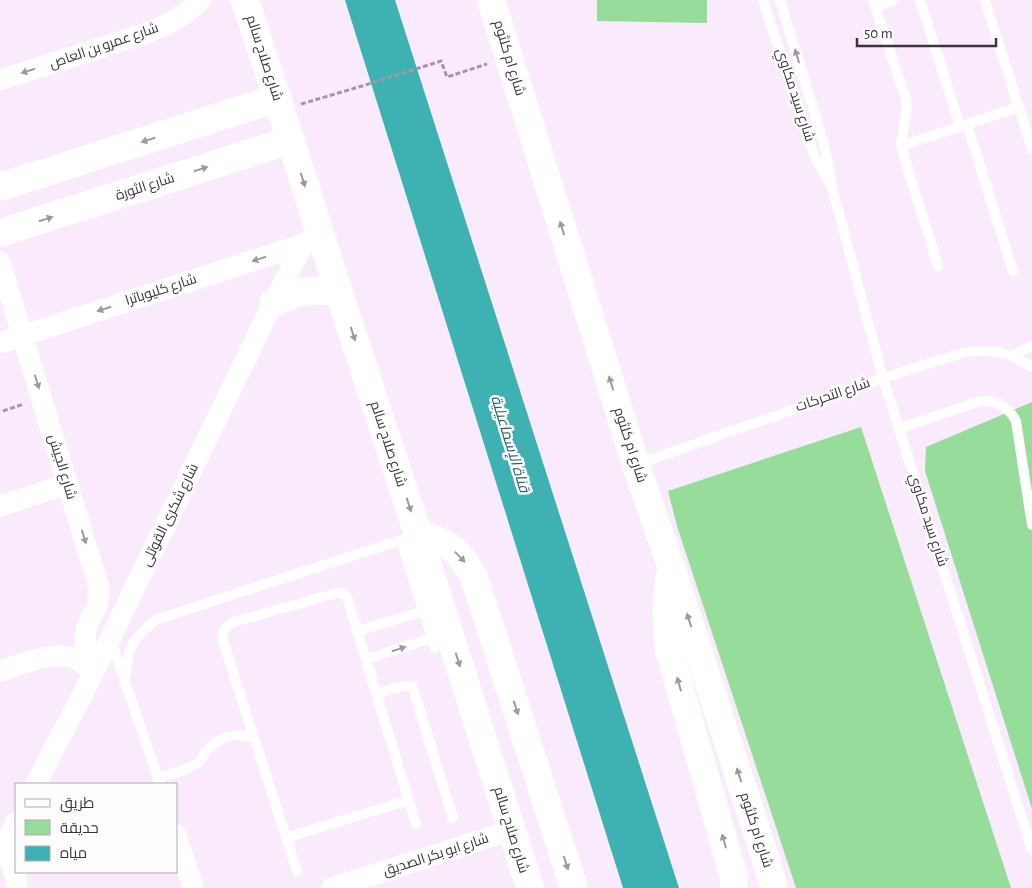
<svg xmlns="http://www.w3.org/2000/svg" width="1032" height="888" font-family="'Alegreya Sans',Cairo,sans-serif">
<rect width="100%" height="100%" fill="#f9eafc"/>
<path fill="#96dd9b" d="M597,0h110v23l-110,-2z
M1032,402v407l-107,-338 1,-24z
M861,427l150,461h-215l-119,-362 -9,-35z"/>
<path fill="#3eb2b3" d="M345,0h50l284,888h-56z"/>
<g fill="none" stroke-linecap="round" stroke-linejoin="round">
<path stroke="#a396a5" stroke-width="3" stroke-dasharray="5 2.5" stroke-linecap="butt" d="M301,104l61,-18 79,-25 6,16 40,-13
M3,411l21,-7"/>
<path stroke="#fff" stroke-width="10" d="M763,0l52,157 15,27
M780,0l44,144 6,29 2,14 51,191 149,472
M873,0l33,99c3,17 -5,30 -5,47l37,120
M920,0l40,126
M985,0l47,149
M875,7l19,-7
M967,124l46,147
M901,146l118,-39
M1012,356l20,-10
M899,429l78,-27c18,-3 31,4 39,19l16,104
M638,464l245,-86 83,-26 28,-1 18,5 20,11
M401,540l34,108
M358,631l65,-20
M111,641l49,143
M367,659l65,-21
M125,681c2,-32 7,-44 33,-62l259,-84
M377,694c10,-3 27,-12 36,-6l40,130
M157,778c12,-4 27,-7 38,-13 5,-3 7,-7 10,-12 13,-17 29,-20 49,-16
M286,838l123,-38
M297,871l-74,-230c-1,-9 2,-14 10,-19l101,-28c6,-2 9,-1 13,3l69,227"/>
<path stroke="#fff" stroke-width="21" d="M0,80l144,-46c21,-8 42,-18 57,-34
M0,262l98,322c1,9 1,18 -3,27 -3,6 -7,11 -9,18 -3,14 4,29 8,43
M0,343l310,-101
M0,506l68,-22
M0,671c20,-6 54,-21 74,-13 8,4 14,8 20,14
M36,784l58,-112 179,-369 30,-58
M176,835l17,53
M0,850c13,7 14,25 18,38
M2,851l14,-29
M332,888l180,-58"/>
<path stroke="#fff" stroke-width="28" d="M0,187l278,-89
M0,233l291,-93"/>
<path stroke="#fff" stroke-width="28" d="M245,0l36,110 58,183 79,241 112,354
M491,0l145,465 35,101 95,294 8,28
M273,303c23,-12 41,-15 66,-10
M418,534c29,7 42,17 56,43l100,311
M670,576c-5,25 -4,49 -1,74l65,227v11"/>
</g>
<defs><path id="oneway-solid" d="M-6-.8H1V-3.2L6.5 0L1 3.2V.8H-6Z" transform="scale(1.25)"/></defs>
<g fill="#9e999e">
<use href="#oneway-solid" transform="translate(797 56) rotate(-107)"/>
<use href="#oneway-solid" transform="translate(28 71) rotate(162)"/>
<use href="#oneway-solid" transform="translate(148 140) rotate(162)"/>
<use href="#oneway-solid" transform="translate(201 169) rotate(-18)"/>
<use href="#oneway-solid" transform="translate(303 180) rotate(72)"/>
<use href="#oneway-solid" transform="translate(46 219) rotate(-18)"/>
<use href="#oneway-solid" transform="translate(562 228) rotate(-107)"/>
<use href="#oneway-solid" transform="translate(259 259) rotate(162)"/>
<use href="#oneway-solid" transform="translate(104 309) rotate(162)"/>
<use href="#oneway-solid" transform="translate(353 334) rotate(72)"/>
<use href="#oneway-solid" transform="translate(37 382) rotate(73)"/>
<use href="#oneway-solid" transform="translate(611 383) rotate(-107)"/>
<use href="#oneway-solid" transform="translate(409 505) rotate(72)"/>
<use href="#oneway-solid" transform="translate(84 537) rotate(73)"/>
<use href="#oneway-solid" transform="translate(460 557) rotate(46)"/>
<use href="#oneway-solid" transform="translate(689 620) rotate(-108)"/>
<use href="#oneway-solid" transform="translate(399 649) rotate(-17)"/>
<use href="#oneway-solid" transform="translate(458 660) rotate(72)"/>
<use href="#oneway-solid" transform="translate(679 684) rotate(-106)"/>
<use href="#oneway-solid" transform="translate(516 708) rotate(72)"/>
<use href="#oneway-solid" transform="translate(739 775) rotate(-108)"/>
<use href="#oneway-solid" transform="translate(724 841) rotate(-106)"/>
<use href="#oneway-solid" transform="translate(566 863) rotate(72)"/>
</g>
<g text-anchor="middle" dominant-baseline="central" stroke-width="5" stroke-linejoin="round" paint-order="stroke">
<g font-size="14" fill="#3c333e" stroke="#fdfdfd">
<text transform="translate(104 46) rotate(-19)">شارع عمرو بن العاص</text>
<text transform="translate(264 58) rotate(72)">شارع صلاح سالم</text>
<text transform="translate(509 58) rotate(73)">شارع ام كلثوم</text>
<text transform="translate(795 95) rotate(72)">شارع سيد مكاوي</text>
<text transform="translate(145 187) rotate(-18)">شارع الثورة</text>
<text transform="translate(161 290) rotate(-18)">شارع كليوباترا</text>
<text transform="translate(833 395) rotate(-19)">شارع التحركات</text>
<text transform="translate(388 444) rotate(72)">شارع صلاح سالم</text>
<text transform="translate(630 445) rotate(72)">شارع ام كلثوم</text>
<text transform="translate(62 467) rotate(73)">شارع الجيش</text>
<text transform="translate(170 515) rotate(-64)">شارع شكرى القوتلى</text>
<text transform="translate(928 520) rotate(72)">شارع سيد مكاوي</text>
<text transform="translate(511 830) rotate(73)">شارع صلاح سالم</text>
<text transform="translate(756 830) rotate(72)">شارع ام كلثوم</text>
<text transform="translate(436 855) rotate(-18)">شارع ابو بكر الصديق</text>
</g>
<g font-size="15" font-style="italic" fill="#246262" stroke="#fdfdfd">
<text transform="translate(510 444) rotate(73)">قناة الإسماعيلية</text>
</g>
</g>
<rect x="15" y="783" width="162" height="90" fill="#fdfdfd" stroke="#b0acb1"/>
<rect x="25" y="799" width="25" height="8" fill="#ffffff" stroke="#b0acb1"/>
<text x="60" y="808" font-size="15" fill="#3c333e">طريق</text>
<rect x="25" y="820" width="25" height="15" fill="#96dd9b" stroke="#b0acb1"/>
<text x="60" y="833" font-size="15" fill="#3c333e">حديقة</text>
<rect x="25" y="846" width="25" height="15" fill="#3eb2b3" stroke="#b0acb1"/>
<text x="60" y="858" font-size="15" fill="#3c333e">مياه</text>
<path d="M857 38v8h139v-8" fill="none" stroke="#3c333e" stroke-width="2.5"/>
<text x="864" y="38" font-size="15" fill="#3c333e" stroke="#fdfdfd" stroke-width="4" paint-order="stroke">50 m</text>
</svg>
